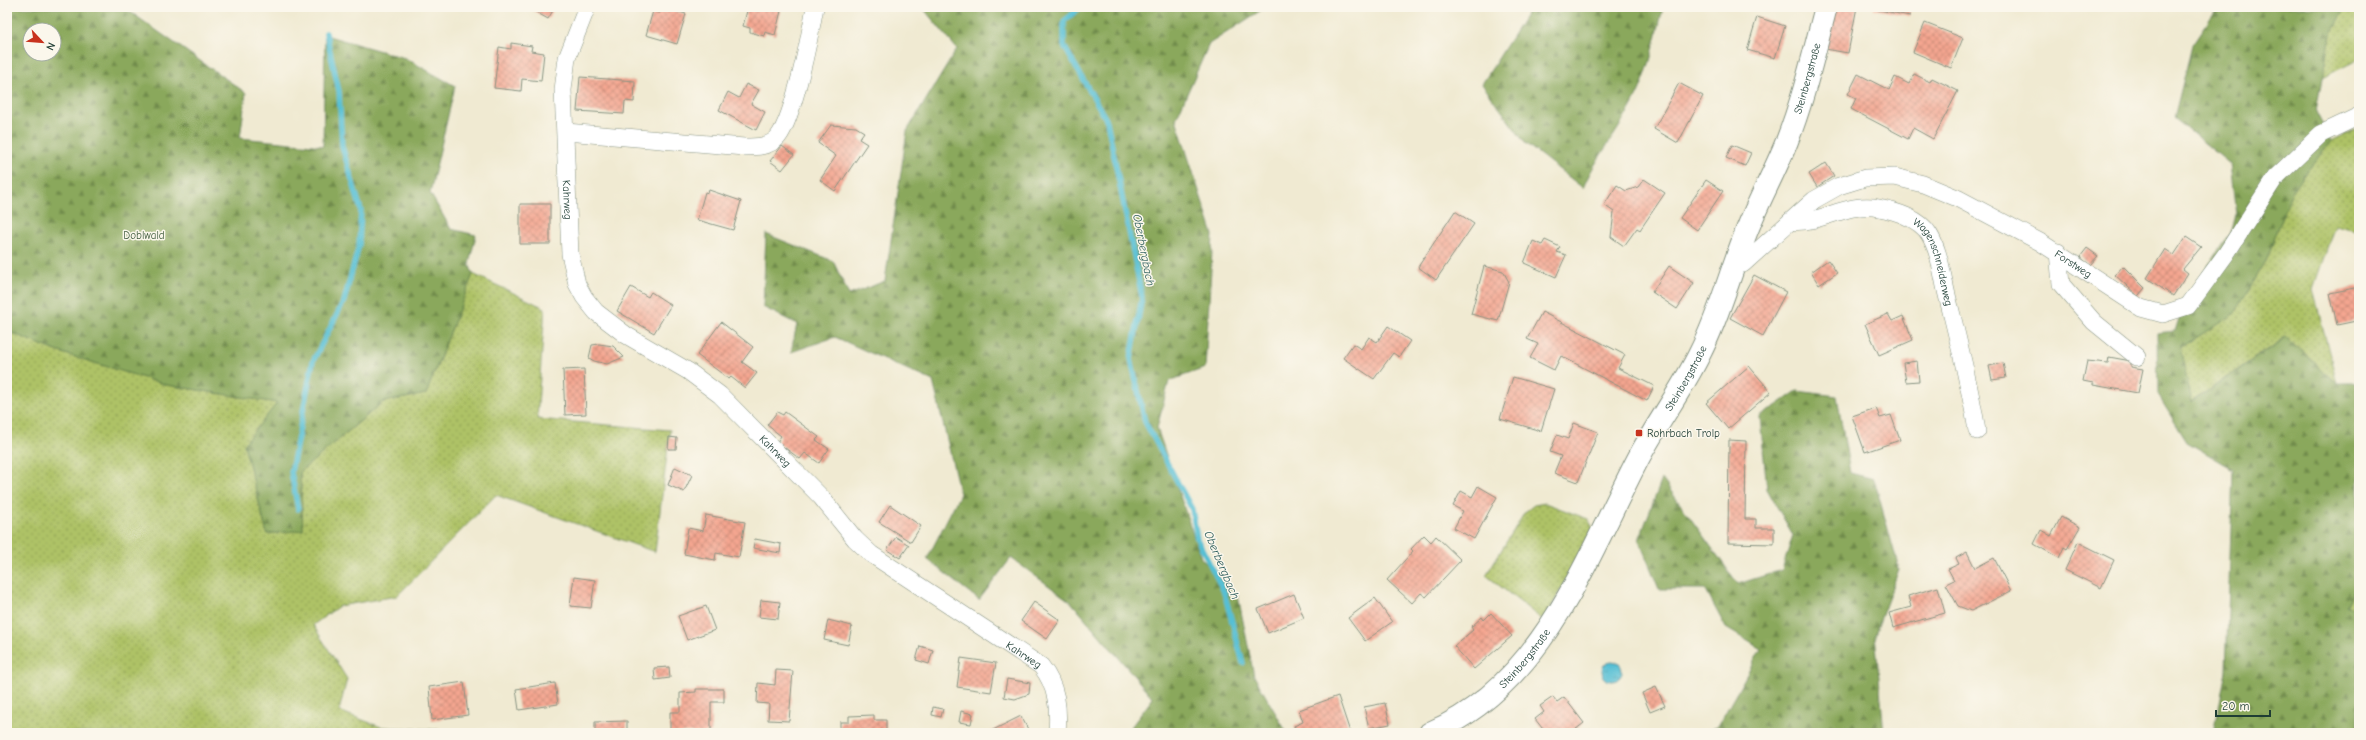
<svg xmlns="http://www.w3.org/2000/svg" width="2366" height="740" font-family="'Comic Neue',sans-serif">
<defs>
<pattern id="grass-dots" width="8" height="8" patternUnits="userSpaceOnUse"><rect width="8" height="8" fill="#aec266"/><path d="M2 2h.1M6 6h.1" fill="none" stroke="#8d9f55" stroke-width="1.8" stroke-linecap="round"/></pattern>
<pattern id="forest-firs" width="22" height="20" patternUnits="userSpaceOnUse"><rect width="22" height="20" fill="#8aa85b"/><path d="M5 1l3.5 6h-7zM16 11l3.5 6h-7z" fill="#708a4c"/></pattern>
<pattern id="water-ripples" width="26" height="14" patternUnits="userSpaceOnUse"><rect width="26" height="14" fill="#57bfd4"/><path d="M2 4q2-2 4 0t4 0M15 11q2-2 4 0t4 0" fill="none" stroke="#479cad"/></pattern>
<pattern id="building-cross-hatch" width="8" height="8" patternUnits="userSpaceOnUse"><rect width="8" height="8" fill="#f4a690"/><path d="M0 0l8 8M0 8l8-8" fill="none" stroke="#c58876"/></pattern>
</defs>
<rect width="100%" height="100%" fill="#fbf7ec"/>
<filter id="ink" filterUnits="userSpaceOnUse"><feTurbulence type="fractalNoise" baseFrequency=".025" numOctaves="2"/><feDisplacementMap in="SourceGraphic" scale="8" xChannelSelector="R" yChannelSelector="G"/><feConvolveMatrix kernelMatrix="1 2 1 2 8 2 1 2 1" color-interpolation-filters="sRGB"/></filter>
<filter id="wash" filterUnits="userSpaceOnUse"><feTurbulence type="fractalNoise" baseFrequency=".012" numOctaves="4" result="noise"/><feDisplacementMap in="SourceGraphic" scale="16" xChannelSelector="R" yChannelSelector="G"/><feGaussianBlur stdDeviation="0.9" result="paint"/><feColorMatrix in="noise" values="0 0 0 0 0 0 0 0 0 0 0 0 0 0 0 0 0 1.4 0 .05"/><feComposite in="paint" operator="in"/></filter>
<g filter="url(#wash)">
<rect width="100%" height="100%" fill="#f0ead2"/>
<path fill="url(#grass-dots)" stroke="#66804d" d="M2345,7h14v52l-37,19 8,-43z
M2359,128v103l-24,-6 -22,64 24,94 -52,-46 -94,65 -11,-54 55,-35 31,-52 27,-72 38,-48z
M473,274l72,34 -8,111 133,11 -15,122 -159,-57 -99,101 -58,10 -26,19 34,54 -8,32 42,16 125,6h-454l-38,-2 -1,2h-6v-402l52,21 108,33 111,18 -34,41 23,90 36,-4 -3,-58 83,-70 43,-8z
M1545,503l43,16 5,9 -49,93 -58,-46 39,-63 9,-7z
M2359,582v28l-12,-3z"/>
<path fill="url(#forest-firs)" stroke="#547248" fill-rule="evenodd" d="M7,7l119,2 120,84 -6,45 83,8 2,-111 80,23 50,28 -25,107 21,36 25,6 -7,29 4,10 -47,120 -43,8 -83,70 3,58 -36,4 -23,-90 33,-41 -110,-18 -108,-33 -52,-21zM30,30h24v24h-24z
M922,7h344l-57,37 -33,75 37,116 -8,133 -36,13 -12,47 44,130 37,38 16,80 33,57h-158l-1,-2 25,-33 -82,-96 -60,-44 -32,42 -52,-41 33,-65 -27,-113 -98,-44 -44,15 6,-28 -34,-17 3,-73 67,27 16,34 36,-14 22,-150 50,-82z
M1531,7h132c-8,37 -16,75 -36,107 -14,25 -33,47 -44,74l-58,-45 -43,-59z
M2218,7h127l-15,28 -14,77 15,29 -38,48 -27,72 -31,52 -55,35 12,54 94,-65 51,46h22v199l-12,24 12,4v123h-145l12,-62 7,-202 -46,-27 -29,-47 -1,-62 18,-2 10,-31 47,-70 4,-15 -6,-51 -56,-46 18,-72z
M1797,391l40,5 13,77 24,6 25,90 -24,65 9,99h-180l14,-7 43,-77 -35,-21 -21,-39h-46l-20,-49 23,-61 76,105 44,-14 11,-35 -26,-46 -7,-72z"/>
<path fill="url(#water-ripples)" stroke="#3b7e84" d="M1602 671a10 10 0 1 1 20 0a10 10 0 1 1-20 0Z"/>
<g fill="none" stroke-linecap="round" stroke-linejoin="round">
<path stroke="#57bfd4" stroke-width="5.5" d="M1081,7l-17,14v25l43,75 35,176 -11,62 14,63 47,87 5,30 27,53 19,71
M298,509l-7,-37 22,-111 31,-60 15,-56 2,-35 -19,-64 -3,-55 -13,-58"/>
</g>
<g id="blocks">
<path fill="url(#building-cross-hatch)" d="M527,7h28l-7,12z
M662,7l24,7 -9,30 -31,-9 7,-24 7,2z
M748,7h24l9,4 -6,24 -10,-3 -1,4 -14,-4v-4l-7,-2z
M1833,7h24l-9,46 -23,-4z
M1874,7h37l-1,9 -36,-7z
M1757,17l28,9 -10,32 -28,-8z
M1925,23l38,15 -12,30 -38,-16z
M511,43l21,3 -1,5 13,2 -3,28 -19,-2 -1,12 -27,-3 5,-41 12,2z
M1858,74l31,16 6,-13 14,7 5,-10 16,8 2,-4 26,13 -25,48 -20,-11 -5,11 -57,-30 5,-11 -8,-4z
M580,77l55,4 -1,21 -9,-1 -1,13 -47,-3z
M1679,83l24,13 -25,47 -24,-14z
M746,84l13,6 -8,14 14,8 -9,18 -37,-20 9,-18 11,6z
M831,125l25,2 8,5 -5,7 8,5 -32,47 -15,-11 16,-24 -18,-13z
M1732,145l19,8 -6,13 -19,-8z
M782,146l12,9 -12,15 -12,-9z
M1826,163l8,13 -17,11 -8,-13z
M1644,179l21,14 -25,37 -3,-2 -13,18 -13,-9 3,-25 -10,-7 13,-20 9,6 12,-4z
M1706,180l17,11 -26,39 -17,-12z
M709,190l32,11 -8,29 -36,-10 8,-28 3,1z
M520,204h30v40h-30z
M1455,211l19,13 -38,56 -18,-13z
M2186,237l15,10 -18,22 5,4 -15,23 -26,-18 18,-29 9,6z
M1545,240l15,7 -3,5 9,3 -10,22 -32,-14 9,-22 9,4z
M2087,248l11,8 -8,9 -10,-8z
M1828,260l9,13 -18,12 -8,-13z
M1484,266l19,5 6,11 -11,39 -27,-7z
M1669,266l25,17 -17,26 -25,-17z
M2123,266l22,22 -7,8 -23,-21z
M1754,275l32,17 -23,44 -33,-18z
M631,287l17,10 3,-5 20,13 -17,28 -37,-22z
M2359,287v44l-3,-10 -19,4 -7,-32z
M1542,312l83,43 -7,13 36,18 -7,15 -86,-45 -7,14 -24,-12 8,-14 -11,-5z
M1888,314l4,7 11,-5 10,24 -34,15 -14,-31z
M721,322l32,25 -11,15 15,11 -12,15 -14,-11 -2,2 -32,-24z
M1388,326l22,15 -11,16 -6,-4 -19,26 -31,-21 10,-14 8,5 8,-12 8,5z
M599,344l14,2 11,11 -17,7 -13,-3 -5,-3 3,-13z
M2109,357l22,4v6l12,2 -5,24 -45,-8v-2l-10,-2 4,-20 21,2z
M1917,361l2,20 -13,1 -3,-19z
M2003,363l3,15 -14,2 -3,-14z
M1749,366l22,26 -43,37 -22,-26z
M584,369l2,45 -21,1 -2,-45z
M1513,377l41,12 -13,42 -41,-12z
M1876,408l4,10 11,-3 9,25 -35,12 -13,-36z
M777,412l6,3 2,-3 34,25 -3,3 13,9 -10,14 -14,-10 -5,6 -23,-17 4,-6 -14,-11z
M1574,423l24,9 -20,50 -24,-9 7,-17 -11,-4 7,-17 11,4z
M669,437l8,1 -1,11h-8z
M1729,440l17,1 -1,78h11v9h18v16l-46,-1z
M675,467l17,8 -8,17 -16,-7z
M1478,486l19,11 -23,42 -20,-11 9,-17 -10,-5 8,-15 11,6z
M890,505l31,21 -10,16 -32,-20z
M706,515l39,7 -6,35 -23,-4 -1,7 -31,-6 4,-26 15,3z
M2061,517l19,10 -13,22 -3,-2 -5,11 -25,-14 7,-14 10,6z
M1424,535l7,7 5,-6 25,24 -35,37 -5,-4 -9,10 -25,-23 26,-29 -2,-2z
M896,537l13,8 -9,13 -13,-8z
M755,539l26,5 -1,9 -27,-5z
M2078,542l36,18 -13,28 -36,-18z
M1967,552l8,16 19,-10 17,33 -40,20 -13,-5 -12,-22 8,-4 -6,-11 11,-5 -3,-6z
M574,577l21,3 -4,28 -21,-2z
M1938,587l7,26 -52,15 -4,-15 22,-6 -3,-11z
M1294,594l10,24 -36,15 -10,-24z
M1375,598l17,24 -27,19 -17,-23z
M761,600l19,2 -2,17 -19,-2z
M1034,602l26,18 -13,19 -26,-18z
M706,606l9,24 -28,10 -9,-24z
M1491,613l21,23 -38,33 -20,-23 19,-16 -2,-3 11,-10 2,3z
M828,620l24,6 -4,19 -24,-5z
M920,646l13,4 -4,14 -13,-4z
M961,658l35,5 -5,29 -34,-5z
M669,667l1,11 -15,2 -1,-12z
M776,670l17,1 -4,50 -21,-1 1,-16 -12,-1 1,-20 17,2z
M1007,679l23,4 -1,11 -14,5 -11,-2z
M464,682l4,33 -36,5 -3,-33z
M555,683l3,21 -39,6 -3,-21z
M1656,687l9,19 -15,6 -8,-19z
M696,689h28v13h-13v31h-41v-21h10v-19l16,-1z
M1338,696l12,36 -53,1 -3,-7 9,-4 -4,-12z
M1553,697l4,5 7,-5 20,26 -13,10h-25l-11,-14 9,-7 -4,-6z
M1385,703l5,21 -21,4 -5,-21z
M933,707l10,2 -2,8 -9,-2z
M961,711l12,3 -2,10 -12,-2z
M874,715v5h12v13h-46v-11h9v-6z
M1021,716l9,17h-38l-1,-2z
M627,721v12h-32v-11z"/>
</g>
</g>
<g filter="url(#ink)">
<use href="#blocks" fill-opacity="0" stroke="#889483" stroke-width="1"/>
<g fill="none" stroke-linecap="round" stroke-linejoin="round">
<defs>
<g id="minor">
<path id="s1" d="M587,7l-20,51 -4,32 7,164 7,30 7,13 12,15 30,23 62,36 32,24 101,102 34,42 16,15 170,112c16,20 18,42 16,67"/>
<path d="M566,132l178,15c12,0 26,0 34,-10 16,-20 32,-102 37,-130"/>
<path id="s2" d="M1791,221c30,4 55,-20 88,-13 17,3 41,11 50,26 11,18 13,41 18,61 11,45 23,90 30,136"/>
<path d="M2058,252l3,32 33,38 43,35"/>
<path id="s3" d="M1735,265l8,-1 71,-64 25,-14 26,-8 30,-1 28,7 34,14 83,44 101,66 22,6 25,-8 38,-52 49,-76 46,-44 38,-18"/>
</g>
<g id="secondary">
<path id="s4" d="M1430,733c112,-47 156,-174 208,-274 19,-36 44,-69 62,-106 19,-37 29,-77 44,-115 12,-33 30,-64 43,-97 17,-43 27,-89 39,-134"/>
</g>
</defs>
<use href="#minor" stroke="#889483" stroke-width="18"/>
<use href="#secondary" stroke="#889483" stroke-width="24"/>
<use href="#minor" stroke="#fff" stroke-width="17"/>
<use href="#secondary" stroke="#fff" stroke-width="22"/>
</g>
</g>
<rect fill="#c8321e" stroke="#fbf7ec" stroke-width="1.5" x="1635" y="429" width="8" height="8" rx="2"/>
<g text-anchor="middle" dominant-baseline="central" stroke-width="3" stroke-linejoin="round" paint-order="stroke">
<g font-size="11" fill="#1f3d34" stroke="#fbf7ec">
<text stroke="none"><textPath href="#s4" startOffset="770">Steinbergstraße</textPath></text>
<text stroke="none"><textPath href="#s1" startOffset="197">Kahrweg</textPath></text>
<text stroke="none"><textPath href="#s3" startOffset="389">Forstweg</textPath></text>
<text stroke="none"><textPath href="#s2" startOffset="175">Wagenschneiderweg</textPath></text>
<text stroke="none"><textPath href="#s4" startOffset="446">Steinbergstraße</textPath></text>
<text stroke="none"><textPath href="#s1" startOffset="544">Kahrweg</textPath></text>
<text stroke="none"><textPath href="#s1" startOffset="868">Kahrweg</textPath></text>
<text stroke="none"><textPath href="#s4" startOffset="122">Steinbergstraße</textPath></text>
</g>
<g font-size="11" fill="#435e40" stroke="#fbf7ec">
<text x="144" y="235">Doblwald</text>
</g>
<g font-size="11" fill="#1f3d34" stroke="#fbf7ec" text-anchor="start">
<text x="1647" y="433">Rohrbach Trolp</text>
</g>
<g font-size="12" font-style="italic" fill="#2d5e5c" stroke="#fbf7ec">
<text transform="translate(1144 250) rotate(79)">Oberbergbach</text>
<text transform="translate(1222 565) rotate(67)">Oberbergbach</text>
</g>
</g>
<rect width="2366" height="740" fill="none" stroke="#fbf7ec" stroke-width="24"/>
<g transform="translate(42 42) rotate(116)"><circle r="19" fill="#fbf7ec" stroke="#a3ada2"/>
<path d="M0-3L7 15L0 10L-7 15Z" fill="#c8321e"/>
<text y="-6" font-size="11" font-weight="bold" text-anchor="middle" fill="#1f3d34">N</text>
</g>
<path d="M2216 710v6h54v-6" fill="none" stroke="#1f3d34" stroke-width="2"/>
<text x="2222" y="710" font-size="12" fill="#1f3d34" stroke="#fbf7ec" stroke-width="3" paint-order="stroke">20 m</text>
</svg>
